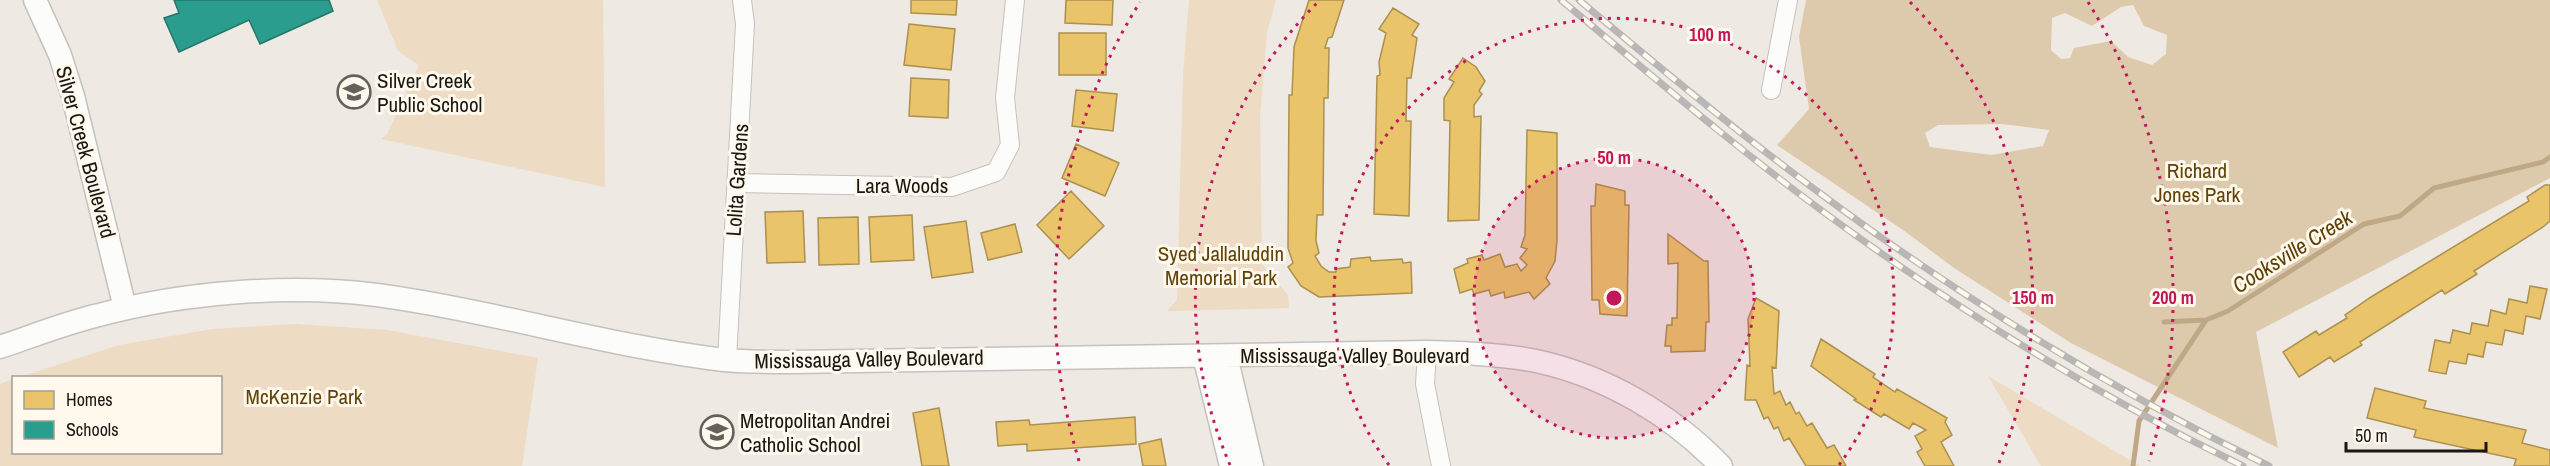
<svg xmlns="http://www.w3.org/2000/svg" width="2550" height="466" font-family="'Archivo Narrow',sans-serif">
<rect width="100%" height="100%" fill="#eee9e2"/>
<path fill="#eddbc3" d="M377,0h226l2,187 -224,-48 6,-5 32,-69 -21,-14z
M1189,0h87l-9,32 -7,85 2,147 26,31 1,13 -122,3 10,-11 6,-226z
M296,324l91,6 151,28 -16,108h-522v-82l13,-5 1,73h206v-74l-200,-1 99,-32 94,-16z
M1988,376l152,90h-99z"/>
<path fill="#ddcaad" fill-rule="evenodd" d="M1806,0h744v178l-294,154 22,116 -207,-105 -117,-75 -51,-38 -126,-85 32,-36 -10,-72zM2133,5l11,21 23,9 -1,19 -14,11 -24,-8 -17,-16 -37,7 -4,10 -9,1 -10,-9 1,-32 13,-5 27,13 29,-19zM2002,124l47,6 -6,16 -52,9 -61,-8 -5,-14 13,-8z"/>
<path fill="#e9c46a" stroke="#ab9050" stroke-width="1.5" d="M911,0h46l-1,15 -45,-2z
M1066,0h47l-1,25 -47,-2z
M1309,0h35l-12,37 -4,1 -3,10h4l-1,50h-4l-1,117h-6l-1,26 3,12 -4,3 6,10 8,6h7v-3l14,-2 1,-8 19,-2 1,4 31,-2 1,4 8,-1 1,31 -93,4 -18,-11 -13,-19 5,-4 -5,-15 1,-153h3l2,-48z
M1393,8l26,16 -7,11 5,3 -6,40h-4l-1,43h5l-2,95 -35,-2 3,-138 3,-1 -1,-13 7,-29 -7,-4z
M909,24l46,5 -4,41 -47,-5z
M1059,33h47v42h-47z
M1463,58l13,9 9,14 -6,10 3,3 -8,11v12l7,-1 -2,104 -31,1 2,-100 -6,-1v-22l10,-16 -5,-3z
M911,78l38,2 -1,38 -39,-2z
M1076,90l41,4 -4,37 -41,-5z
M1527,130l30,3v107l-2,21 -9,17 4,6 -16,15 -5,-7 -24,6 -1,-6 -13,4 -2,-6 -15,4 -2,-5 -12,4 -6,-24 14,-6 -1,-4 15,-4 2,5 16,-6 5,13 12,-3 4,7 6,-6 -7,-7 7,-9 -6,-2 4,-12z
M1076,144l43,19 -14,33 -43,-18z
M1596,184l29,7v14h4l-2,111 -27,-2 -1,-14h-7l-1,-94h4z
M2545,185h5v36l-7,6 -69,44 3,3 -32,20 -3,-4 -82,52 2,3 -28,17 -4,-5 -31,20 -16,-25 33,-21 3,4 28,-17 -2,-3 26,-18 158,-96 -2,-4z
M1071,191l33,35 -35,33 -32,-34z
M803,211l2,51 -38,1 -2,-51z
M912,215l2,45 -43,2 -2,-45z
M858,217l1,47 -40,1 -1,-47z
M966,221l7,51 -41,6 -8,-51z
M1015,224l7,28 -34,8 -7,-27z
M1668,234l36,27h4l1,61h-3l-1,29 -34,1v-6h-6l2,-21h5v-7h5l1,-55 -10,1z
M2530,286l17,3 -7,30 -14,-3 -3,18 -18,-4 -3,15 -16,-3 -3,15 -15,-3 -2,10 -17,-3 -3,13 -17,-3 6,-31 15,3 3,-13 17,4 2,-11 16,3 3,-16 15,4 3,-15 18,4z
M1756,298l23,13 -3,57 -4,-1 2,27 6,-3 6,14 4,-3 6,12 3,-2 8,14 5,-3 15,25 7,-3 12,21h-40l-17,-28 -5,3 -6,-14 -4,2 -6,-12 -4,2 -8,-19h-11l2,-35 3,1 -2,-47z
M1821,339l54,35 -2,3 22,15 2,-3 50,29 -2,4 7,13 -11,7 13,24h-29l-8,-14 5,-3 -7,-13 11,-6 -13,-7 -4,6 -25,-15 -3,3 -27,-17 2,-1 -45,-33z
M2375,388l51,13 -2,7 102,22 -4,13 28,7v16h-36l2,-7 -102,-22 2,-7 -49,-12z
M939,408l10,58h-27l-9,-53z
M1135,417l1,27 -109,7v-7l-29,2 -2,-24 33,-2 1,5z
M1161,439l5,27h-23l-4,-22z"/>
<path fill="#2a9d8f" stroke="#25756a" stroke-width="1.5" d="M174,0h155l4,11 -73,33 -11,-24 -70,32 -15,-34 15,-5z"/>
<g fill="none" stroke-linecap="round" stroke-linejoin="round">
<path stroke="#bfa886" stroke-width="5" d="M2164,322l42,-2
M2133,466l6,-45 67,-101 22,-9 136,-87 36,-8 34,-28 109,-26 7,-5"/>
<defs>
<path id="minor" d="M1771,90l17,-90
M738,183l214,4 44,-15 14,-27 -5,-47 10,-98
M1427,352l-2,32 16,82
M727,360l18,-336 -3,-24"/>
<path id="tertiary" d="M35,0l25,55 13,41 52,212
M0,347c33,-11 65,-24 99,-32 85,-23 191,-31 278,-20 117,16 230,51 347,65 23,2 46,2 68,2l635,-10c37,1 73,2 109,9 70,15 136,54 185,105
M1204,356l27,110
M1226,356l26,110"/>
</defs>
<use href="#minor" stroke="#c5c1bc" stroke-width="20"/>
<use href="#tertiary" stroke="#c5c1bc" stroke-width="25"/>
<use href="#minor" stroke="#fcfcfb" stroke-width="18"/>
<use href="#tertiary" stroke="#fcfcfb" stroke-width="22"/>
<defs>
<path id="rail" d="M1561,0c88,73 175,148 268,216 130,95 269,180 414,250
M1579,0c66,55 132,111 201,163 152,117 316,219 489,303"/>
</defs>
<use href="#rail" stroke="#b8b7b5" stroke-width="7"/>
<use href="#rail" stroke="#fff8ed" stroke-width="4.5" stroke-dasharray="14" stroke-linecap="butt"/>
</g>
<circle cx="1614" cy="298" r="140" fill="#c2185b" fill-opacity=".12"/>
<g fill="none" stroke="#c2185b" stroke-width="3" stroke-dasharray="3 6">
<circle cx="1614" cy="298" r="140"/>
<path d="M1389 465A280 280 0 1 1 1839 465"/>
<path d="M1230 465A419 419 0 0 1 1318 2M1910 2A419 419 0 0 1 1998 465"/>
<path d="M1079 461A559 559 0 0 1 1140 2M2088 2A559 559 0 0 1 2149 461"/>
</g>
<defs>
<symbol id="school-ring" viewBox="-11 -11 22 22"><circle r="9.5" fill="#fff8ed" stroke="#64605b" stroke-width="1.5"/><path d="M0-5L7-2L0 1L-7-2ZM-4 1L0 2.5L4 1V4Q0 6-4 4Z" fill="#64605b"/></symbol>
</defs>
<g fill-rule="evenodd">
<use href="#school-ring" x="335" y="73" width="38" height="38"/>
<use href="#school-ring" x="698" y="413" width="38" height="38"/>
</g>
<g text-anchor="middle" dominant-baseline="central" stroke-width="6" stroke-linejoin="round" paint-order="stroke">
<g font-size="21" fill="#1a1713" stroke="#fff8ed" text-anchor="start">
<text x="377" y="80">Silver Creek<tspan x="377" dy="24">Public School</tspan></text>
<text x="740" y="420">Metropolitan Andrei<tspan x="740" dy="24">Catholic School</tspan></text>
</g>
<g font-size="21" fill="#1a1713" stroke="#fff8ed">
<text transform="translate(86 152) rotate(75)">Silver Creek Boulevard</text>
<text transform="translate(737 180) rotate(-86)">Lolita Gardens</text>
<text x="902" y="185">Lara Woods</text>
<text x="1355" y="355">Mississauga Valley Boulevard</text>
<text transform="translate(869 359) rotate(-1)">Mississauga Valley Boulevard</text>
</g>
<g font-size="21" fill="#624307" stroke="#fff8ed">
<text x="2197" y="170">Richard<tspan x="2197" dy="24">Jones Park</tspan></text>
<text x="1221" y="253">Syed Jallaluddin<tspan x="1221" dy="24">Memorial Park</tspan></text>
<text x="304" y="396">McKenzie Park</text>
</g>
<g font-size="22" font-style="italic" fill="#604104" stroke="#fff8ed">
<text transform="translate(2292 251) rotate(-32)">Cooksville Creek</text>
</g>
</g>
<circle cx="1614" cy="298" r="9" fill="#c2185b" stroke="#fff8ed" stroke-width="3"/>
<g font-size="18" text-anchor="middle" font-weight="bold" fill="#c2185b" stroke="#fff8ed" stroke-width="6" stroke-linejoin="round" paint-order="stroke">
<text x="1710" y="41">100 m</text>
<text x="1614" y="164">50 m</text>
<text x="2033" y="304">150 m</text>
<text x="2173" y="304">200 m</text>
</g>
<rect x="12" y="376" width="210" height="78" fill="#fff8ed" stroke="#a39e96" stroke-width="1.5"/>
<rect x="24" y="391" width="30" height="18" fill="#e9c46a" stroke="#a39e96" stroke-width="1.5"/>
<text x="66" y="406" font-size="18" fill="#1a1713">Homes</text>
<rect x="24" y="421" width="30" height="18" fill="#2a9d8f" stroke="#a39e96" stroke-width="1.5"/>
<text x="66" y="436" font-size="18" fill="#1a1713">Schools</text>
<path d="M2346 442v9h140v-9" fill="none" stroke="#1a1713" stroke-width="3"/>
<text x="2355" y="442" font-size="18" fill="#1a1713" stroke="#fff8ed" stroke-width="4.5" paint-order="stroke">50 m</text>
</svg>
